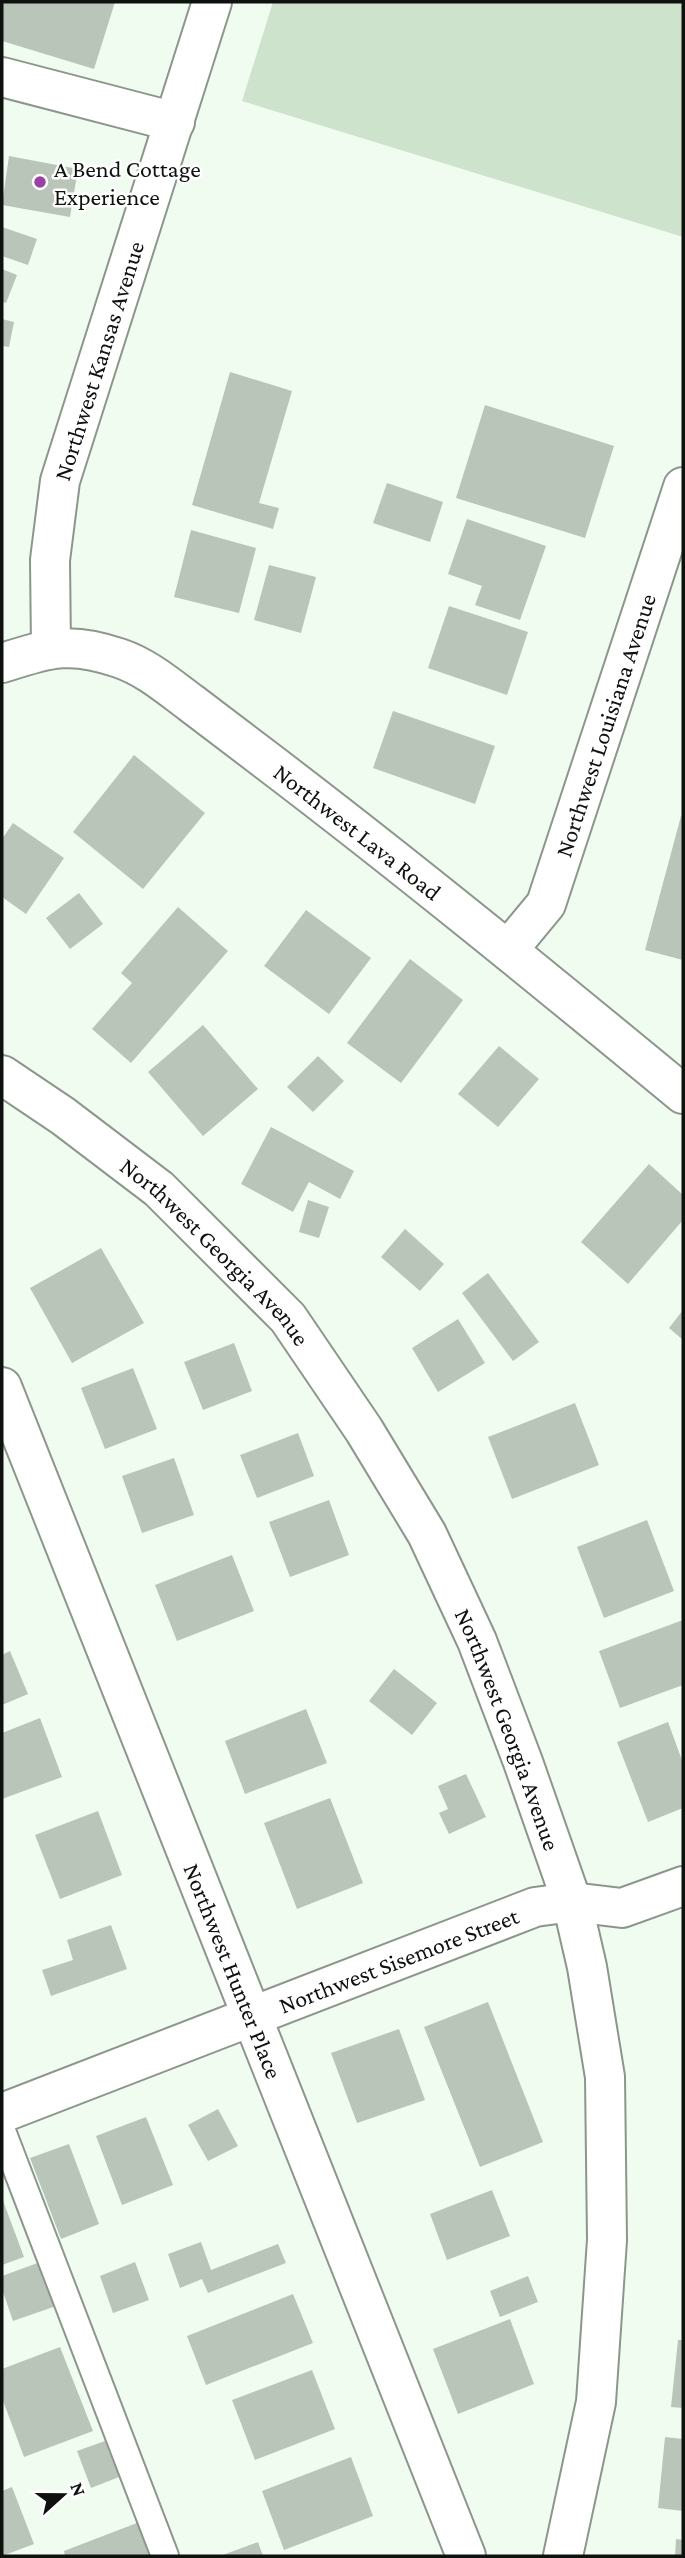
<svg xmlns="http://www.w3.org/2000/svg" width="685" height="2558" font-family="'Crimson Pro',serif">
<rect width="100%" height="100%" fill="#f0fcef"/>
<path fill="#cde3cc" d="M273,2h410v235l-441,-136z"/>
<path fill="#b9c5b8" d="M2,2h113l-21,67 -92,-28z
M9,156l69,13 -8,48 -68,-12z
M2,227l35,12 -9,26 -26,-9z
M2,269l15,6 -11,28 -4,-1z
M2,319l12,3 -5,25 -7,-1z
M230,372l62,19 -33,112 20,5 -6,21 -81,-24z
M485,405l129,41 -29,92 -129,-40z
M387,483l56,19 -13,40 -57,-19z
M467,519l79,27 -26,74 -45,-15 7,-19 -34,-12z
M191,530l65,18 -17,65 -65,-16z
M269,565l47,12 -15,56 -47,-13z
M449,606l79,26 -21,63 -79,-27z
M393,711l102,35 -20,58 -102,-36z
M134,755l71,58 -62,76 -70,-57z
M681,816h2v144l-38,-10z
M13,823l51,35 -38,56 -24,-17v-58z
M79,893l24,31 -33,25 -24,-31z
M178,907l50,44 -97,112 -39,-34 40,-46 -11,-10z
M306,910l65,48 -42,56 -65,-48z
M410,959l53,41 -62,83 -54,-40z
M203,1025l55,64 -55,47 -55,-64z
M499,1046l40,33 -41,48 -40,-33z
M318,1056l26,25 -31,31 -26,-25z
M271,1127l83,44 -14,28 -31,-17 -16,30 -52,-28z
M649,1164l34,31v25l-55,64 -47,-42z
M308,1200l21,7 -10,31 -20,-6z
M405,1229l39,35 -24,27 -39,-34z
M101,1248l43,75 -72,40 -42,-75z
M488,1273l51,69 -26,19 -51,-68z
M683,1310v30l-14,-12z
M458,1319l27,44 -47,29 -26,-44z
M234,1343l18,48 -49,19 -19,-48z
M133,1368l24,61 -52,20 -24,-61z
M575,1403l24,62 -87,34 -24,-62z
M298,1433l16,43 -57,22 -17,-43z
M174,1458l20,57 -52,18 -20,-57z
M329,1500l20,55 -59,22 -21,-55z
M647,1520l27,71 -70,27 -27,-71z
M232,1555l22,56 -77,30 -22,-56z
M683,1620v65l-63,23 -21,-57z
M10,1651l18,43 -26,11v-50z
M394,1669l43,34 -25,32 -43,-34z
M306,1709l21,54 -82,31 -20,-53z
M40,1718l22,59 -60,22v-66z
M668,1722l15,41v45l-35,14 -31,-80z
M466,1774l20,43 -37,17 -10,-21 9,-4 -10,-23z
M330,1798l33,85 -66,26 -33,-86z
M98,1811l24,64 -62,24 -25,-64z
M111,1925l16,44 -76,27 -9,-26 31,-10 -6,-20z
M488,2002l55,140 -63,25 -56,-140z
M399,2029l26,71 -68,23 -26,-70z
M218,2109l20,37 -30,15 -20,-36z
M146,2117l27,68 -51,20 -26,-69z
M69,2144l30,80 -38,15 -31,-81z
M492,2190l18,46 -63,24 -17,-46z
M2,2198l22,59 -22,8z
M201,2242l10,28 67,-26 8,19 -78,30 -6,-14 -22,9 -12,-34z
M43,2261l16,44 -46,16 -11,-32v-13z
M135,2262l14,38 -36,13 -13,-37z
M528,2276l10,26 -38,15 -10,-26z
M293,2294l20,49 -107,42 -19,-49z
M510,2319l24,65 -76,30 -25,-65z
M678,2340h5v68l-12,-1z
M60,2347l33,84 -69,26 -22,-59v-29z
M312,2370l23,59 -80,31 -23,-60z
M665,2437l18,2v72l-25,-3z
M105,2441l14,36 -28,11 -14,-37z
M351,2457l22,59 -89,34 -22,-59z
M12,2487l22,57 -32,12v-65z
M142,2521l13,35h-90l-1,-5z
M676,2539l7,1v16h-8z
M258,2542l5,14h-43z"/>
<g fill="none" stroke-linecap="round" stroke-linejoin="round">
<defs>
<path id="lane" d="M2,2131l163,425"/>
<g id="street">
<path d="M2,77l173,45"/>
<path id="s1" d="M51,648l-1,-88 10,-79 152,-479"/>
<path id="s2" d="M2,663c48,-15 68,-22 117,-5 27,9 49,28 72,45 25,19 50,38 75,57 142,108 280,221 417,334"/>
<path id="s3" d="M508,950l38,-46 137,-417"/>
<path id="s4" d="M2,1075l61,41 96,73 129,129 76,112 63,104 50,107 46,121 49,140 15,65 18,110 2,163 -11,162 -33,154"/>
<path id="s5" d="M2,1387l464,1169"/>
<path id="s6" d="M2,2113l533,-206 37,-5 50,6 61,-22"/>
</g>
</defs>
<use href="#lane" stroke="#8b978b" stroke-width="30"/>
<use href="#street" stroke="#8b978b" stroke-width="42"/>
<use href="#lane" stroke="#fff" stroke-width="26"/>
<use href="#street" stroke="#fff" stroke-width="38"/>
</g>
<circle fill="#9d3fa8" stroke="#fff" stroke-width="2.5" cx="40" cy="182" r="7"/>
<g text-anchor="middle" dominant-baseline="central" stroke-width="5" stroke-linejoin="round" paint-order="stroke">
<g font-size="24" fill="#0e120e" stroke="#fff" text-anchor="start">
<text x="54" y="168">A Bend Cottage<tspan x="54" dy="28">Experience</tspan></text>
</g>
<g font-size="24" fill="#0e120e" stroke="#fff">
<text stroke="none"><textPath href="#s1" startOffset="294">Northwest Kansas Avenue</textPath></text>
<text stroke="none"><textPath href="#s3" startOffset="248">Northwest Louisiana Avenue</textPath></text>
<text stroke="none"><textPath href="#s2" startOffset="416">Northwest Lava Road</textPath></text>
<text stroke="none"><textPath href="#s4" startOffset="278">Northwest Georgia Avenue</textPath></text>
<text stroke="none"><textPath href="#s4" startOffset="845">Northwest Georgia Avenue</textPath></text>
<text stroke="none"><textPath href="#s6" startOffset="425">Northwest Sisemore Street</textPath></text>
<text stroke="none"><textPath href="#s5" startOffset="628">Northwest Hunter Place</textPath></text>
</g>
</g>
<rect width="685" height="2558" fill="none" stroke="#0e120e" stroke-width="7"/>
<g transform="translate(63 2495) rotate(69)" stroke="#ffffff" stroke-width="5" paint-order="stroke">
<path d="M0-5L12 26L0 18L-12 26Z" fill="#0e120e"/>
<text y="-10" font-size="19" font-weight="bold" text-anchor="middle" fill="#0e120e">N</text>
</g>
</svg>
